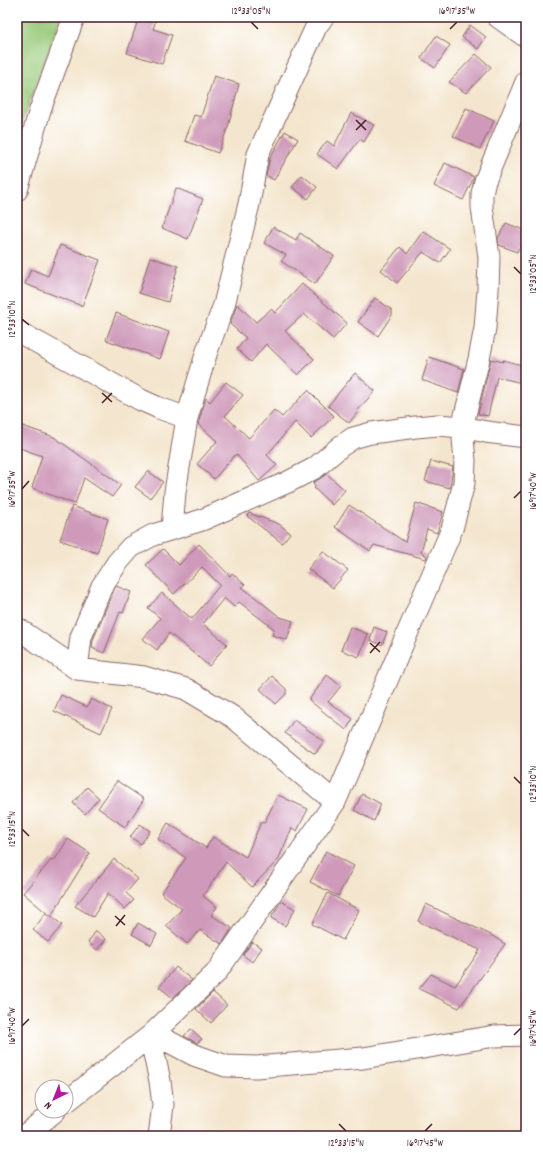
<svg xmlns="http://www.w3.org/2000/svg" width="543" height="1153" font-family="Dekko,sans-serif">
<rect width="100%" height="100%" fill="#fff"/>
<filter id="ink" filterUnits="userSpaceOnUse"><feTurbulence type="fractalNoise" baseFrequency=".025" numOctaves="2"/><feDisplacementMap in="SourceGraphic" scale="8" xChannelSelector="R" yChannelSelector="G"/><feConvolveMatrix kernelMatrix="1 2 1 2 8 2 1 2 1" color-interpolation-filters="sRGB"/></filter>
<filter id="wash" filterUnits="userSpaceOnUse"><feTurbulence type="fractalNoise" baseFrequency=".012" numOctaves="4" result="noise"/><feDisplacementMap in="SourceGraphic" scale="16" xChannelSelector="R" yChannelSelector="G"/><feGaussianBlur stdDeviation="0.9" result="paint"/><feColorMatrix in="noise" values="0 0 0 0 0 0 0 0 0 0 0 0 0 0 0 0 0 1.4 0 .05"/><feComposite in="paint" operator="in"/></filter>
<g filter="url(#wash)">
<rect width="100%" height="100%" fill="#f4e6ce"/>
<path fill="#9acb7b" stroke="#727553" d="M17,17h44l-44,118z"/>
<g id="blocks">
<path fill="#cf9aba" d="M139,17h18l-4,12 19,6 -10,29 -35,-11z
M470,25l16,12 -8,12 -16,-12z
M436,36l14,9 -15,23 -14,-10z
M476,54l15,13 -25,26 -17,-11z
M214,76l25,8 -11,43 -10,26 -33,-12 9,-26 7,2z
M466,108l28,13 -14,28 -27,-13z
M351,113l23,12 -10,17 -4,-3 -22,30 -21,-15 10,-13 7,5z
M285,131l13,8 -24,41 -8,-5 4,-17z
M445,163l29,14 -11,23 -29,-14z
M302,175l15,12 -9,12 -16,-12z
M176,188l27,11 -15,40 -26,-11z
M506,223l20,8v3l-9,18 -18,-7 -1,-7z
M273,227l23,13 4,-7 34,23 -19,28 -34,-23 5,-6 -22,-12z
M423,231l27,18 -10,14 -17,-11 -26,31 -16,-13 19,-23 7,7z
M60,245l40,15 -18,46 -57,-22 6,-15 17,7z
M150,257l28,9 -10,36 -29,-9z
M302,284l45,39 -14,16 -29,-25 -19,17 29,28 -16,16 -32,-31 -15,18 -14,-13 9,-11 -16,-14 7,-20 19,18 15,-13 4,4z
M375,298l17,12v5l-14,21 -20,-14z
M116,313l53,19 -9,27 -54,-19z
M429,357l35,12 -6,24 -36,-13z
M491,359l12,3v-2l23,6v18l-29,-7 -9,39 -10,-2z
M355,373l20,18 -18,20 1,1 -9,11 -21,-17z
M226,382l17,13 -18,21 24,22 25,-28 8,7 26,-27 26,26 -23,22 -16,-16 -28,33 10,10 -18,16 -23,-27 -22,25 -17,-15 20,-23 -19,-17 8,-26 4,4z
M17,424l37,13 67,48 -9,12 -28,-19 -9,26 -43,-16 10,-32 -25,-9z
M431,461l22,6 -3,21 -25,-7z
M148,471l15,11 -13,16 -15,-11z
M327,474l18,16 -13,15 -18,-17 2,-2 -3,-3z
M416,503l27,9 -6,21 -10,-4 -6,23 6,4 -1,3 -52,-14 -4,6 -35,-24 14,-22 56,37z
M72,506l36,13 -11,34 -37,-13z
M249,513l30,11 11,9 -8,10 -35,-27z
M199,544l31,32 2,-3 13,12 -3,2 38,30 13,4 -6,19 -15,-5 2,-6 -35,-27 -5,5 -10,-9 -21,26 24,20 -18,22 -40,-33 -12,17 -14,-11 17,-21 -12,-10 14,-15 30,26 28,-34 -18,-18 -28,27 -28,-29 17,-16 16,16z
M323,551l25,19 -15,18 -25,-19z
M116,586l15,6 -8,21 -3,-1 -16,41 -12,-5 1,-8 20,-48z
M350,627l18,7 -9,23 -18,-7z
M374,627l13,5 -5,13 -12,-5z
M327,675l14,11 -13,16 25,17 -7,11 -37,-30z
M272,676l14,13v5l-10,10 -16,-15z
M61,695l26,12 4,-8 21,10 -11,24 -47,-22z
M294,720l30,21 -9,13 -30,-21z
M117,781l27,18 -19,28 -27,-19z
M87,787l12,11 -14,16 -12,-11z
M362,794l19,10 -7,17 -20,-11z
M278,795l30,14 -11,22 -5,-3 -14,32 -26,27 -26,-25 -23,34 14,11 -6,8 21,13 -10,16 -22,-14 -13,14 -21,-18 16,-17 -21,-16 25,-35 -28,-19 10,-16 38,25 7,-11 33,20 15,-35 3,1z
M140,824l10,7 -9,13 -11,-7z
M68,839l22,14 -39,63 11,9 -14,17 -15,-12 13,-17 4,3 -27,-23 29,-34 2,2z
M326,851l28,15 -16,30 -28,-14z
M114,859l24,20 -12,14 8,7 -9,9 -17,-16 -15,24 -18,-11z
M328,893l31,17 -16,30 -31,-16z
M281,901l14,8 -10,17 -14,-8z
M426,904l65,31 14,9 -46,64 -40,-19 12,-15 24,12 25,-36 -62,-29z
M138,923l19,11 -6,11 -19,-11z
M96,931l10,8 -9,11 -9,-8z
M252,942l10,6 -10,14 -9,-7z
M176,967l16,13 -19,18 -14,-11z
M213,992l14,13 -16,18 -15,-14z
M191,1029l11,10 -5,4 -13,-7z"/>
</g>
</g>
<g filter="url(#ink)">
<use href="#blocks" fill-opacity="0" stroke="#866564" stroke-width="1"/>
<g fill="none" stroke-linecap="round" stroke-linejoin="round">
<defs>
<path id="minor" d="M498,17l28,20
M17,190l23,-80 34,-93
M17,331l124,69 18,8 28,10
M172,529l3,-37 12,-74 20,-67 17,-46 25,-101 9,-50 58,-127 7,-10
M17,628l60,41 67,8 42,12 47,28 102,85
M77,669l4,-32 21,-51 15,-23 14,-16 22,-12 49,-15 86,-38 27,-14 26,-22 12,-8 18,-5 45,-6 22,-2 24,2 24,5 40,5
M150,1036l10,1 34,18 32,11 30,1 107,-9 132,-22 31,-1
M150,1036l10,45 3,24 -4,31
M66,1102l84,-66 66,-63 119,-171 117,-273 12,-46 1,-22 -3,-34 17,-68 6,-31 3,-38 1,-33 -7,-50v-13l3,-13 41,-99
M24,1136l31,-25"/>
</defs>
<use href="#minor" stroke="#866564" stroke-width="23"/>
<use href="#minor" stroke="#fff" stroke-width="21"/>
</g>
</g>
<path fill="none" stroke="#4a1f2b" stroke-width="1.5" d="M251,22l7,7M450,29l7,-7M356,120l10,10M356,130l10,-10M514,267l7,7M22,319l7,6M102,393l10,9M102,403l10,-10M22,489l7,-8M514,498l7,-7M370,643l10,9M370,653l10,-11M514,777l7,7M22,829l7,7M115,916l10,9M116,926l9,-11M22,1026l7,-7M514,1035l7,-7M339,1124l7,7M425,1131l7,-7"/>
<rect width="543" height="1153" fill="none" stroke="#fff" stroke-width="44"/>
<g transform="translate(54 1099) rotate(223)"><circle r="19" fill="#ffffff" stroke="#b7a5aa"/>
<path d="M0-3L7 15L0 10L-7 15Z" fill="#b5179e"/>
<text y="-6" font-size="11" font-weight="bold" text-anchor="middle" fill="#4a1f2b">N</text>
</g>
<rect x="22" y="22" width="499" height="1109" fill="none" stroke="#4a1f2b" stroke-width="1.5"/>
<g font-size="10" text-anchor="middle" fill="#4a1f2b">
<text x="251" y="14">12°33'05"N</text>
<text x="457" y="14">16°17'35"W</text>
<text transform="translate(532 274) rotate(-90)" y="4">12°33'05"N</text>
<text transform="translate(11 319) rotate(-90)" y="4">12°33'10"N</text>
<text transform="translate(11 489) rotate(-90)" y="4">16°17'35"W</text>
<text transform="translate(532 491) rotate(-90)" y="4">16°17'40"W</text>
<text transform="translate(532 784) rotate(-90)" y="4">12°33'10"N</text>
<text transform="translate(11 829) rotate(-90)" y="4">12°33'15"N</text>
<text transform="translate(11 1026) rotate(-90)" y="4">16°17'40"W</text>
<text transform="translate(532 1028) rotate(-90)" y="4">16°17'45"W</text>
<text x="346" y="1146">12°33'15"N</text>
<text x="425" y="1146">16°17'45"W</text>
</g>
</svg>
